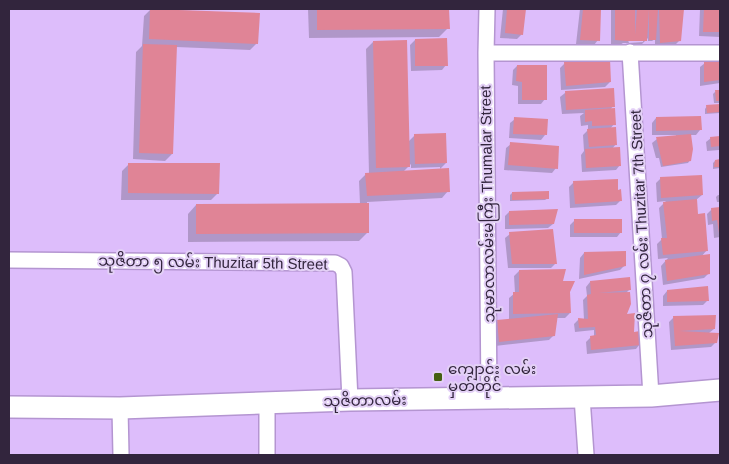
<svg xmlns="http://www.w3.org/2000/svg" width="729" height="464" font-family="Helvetica,'Noto Sans Myanmar',sans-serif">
<rect width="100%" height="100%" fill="#ddbdfb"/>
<path fill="#0003" fill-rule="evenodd" d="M151,9l107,5 -1,29 -7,7 -74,-3 -4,107 -7,7 -32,-2 3,-107 6,-6 2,-30z
M308,9h140v19l-9,9 -130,1z
M503,9h22l-3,25 -5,5 -17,-1z
M580,9h19l-1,31 -4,5 -18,-1z
M611,9h72l-3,31 -5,5 -20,2v-8l-3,2h-4v-3l-7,7h-10v-2h-8l-3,2 -9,-1zM628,40h15v2l-14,1z
M700,9h20v28l-21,-1z
M415,40l31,25 -4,5 -31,1 -1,-26z
M373,42l35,100 7,-7 31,28 -6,6v-2l-29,1v-4l-8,8 45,19 -6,7 -75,4v31l-8,8 -171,1v-28l8,-9 164,-1 -1,-23 7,-7h3l-3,-125z
M565,63l45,19 -5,5 -44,3 -1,-22z
M705,63h15v20l-20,3v-19z
M517,66l28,33 -4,5h-23v-18l-6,-1 1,-15z
M720,91v12h-6l-1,-9 2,-2z
M565,93l48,13 -3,4 4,14 -4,5 6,15 -4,5 8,16 -4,5 -34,2 -1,-17 3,-4 -1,-16 5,-5v-5l-7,1 -1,-10 4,-3 -22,1 -2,-17z
M720,105v8l-15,1v-5l2,-3z
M656,118l44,12 -4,5h-6v25l-2,3 -27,4 -2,-9h-3l-4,-15 5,-4 19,-2v-2h-24v-12z
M515,119l30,16 -4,5 -32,-2 1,-15z
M720,137v20l-1,-7 -12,1 -1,-9 5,-4z
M511,144l45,24 -4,5 -48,-3 2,-22z
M715,161h5v7l-7,1v-6z
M129,164l89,29 -7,7h-90l1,-29z
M661,178l41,17 -6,5 1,15 10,35 -6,7 8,16 -5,5 -41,7 -2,-19 7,-8 -10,1 -1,-15 5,-5 -3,-31 7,-7 -9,1 -1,-19z
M574,182l43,9 4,9 -5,5 -46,3 -1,-21z
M512,193l36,5 -3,2 -35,1v-6z
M718,195h2v7h-3l-1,-5z
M720,208v29l-6,1 -1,-14 -5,1 -1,-11 5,-5z
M509,212l44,12 -5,4 -43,1v-13z
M575,220l46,12 -4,5h-47v-12z
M510,234l46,29 -5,5h-43l-3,-30z
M584,253l41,12 -5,5 -41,9 1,-21z
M519,271l42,11 8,9 1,22 -5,5h-9l-3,18 -4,4 -54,6 -2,-20 4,-4 12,-2v-22l6,-5 -1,-17z
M590,282l40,7 -4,4v22l6,18 8,11 -4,5 -49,5 -1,-12 4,-4 4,-1v-7l-19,2 -1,-8 5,-5 5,1 -1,-20 4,-4 -1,-9z
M667,291l41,9 -5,5 -40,1v-10z
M674,317l40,12 -5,4 7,9 -5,5 -40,3 -2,-28z"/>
<path fill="#e08496" d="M150,9l110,4 -2,31 -109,-5z
M317,9h132l1,20 -133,1z
M507,9h19l-3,26 -18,-2z
M583,9h18l-1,32 -20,-1z
M615,9h20v26l2,-26h12l-2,32h-21l-11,-1z
M649,9h9l-2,31h-7z
M659,9h25l-3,32 -21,2z
M704,9h16v23h-17z
M447,38l1,28h-33v-27z
M407,40l3,127 -34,1 -3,-127z
M143,44l34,1 -4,109 -34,-1z
M610,59l1,23 -45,4 -2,-24z
M704,61l16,1v18l-16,2z
M517,65h30v35h-25v-18l-6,-1z
M614,88l1,19 -49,3 -1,-19z
M715,90h5v11h-4z
M720,104v8l-13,1 -1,-8z
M615,108l1,17 -24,1v-5l-7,1v-12z
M701,116l1,14 -46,1v-14z
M514,117l34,2 -1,16 -34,-1z
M616,127l1,18 -28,2 -2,-18z
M446,133l1,30 -32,1 -1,-30z
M691,134l2,15 -2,12 -28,5 -7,-29z
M720,136v10l-9,1 -1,-10z
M510,142l49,4 -1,23 -50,-4z
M620,147l1,19 -35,2 -1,-19z
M720,159v8h-6l1,-7z
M128,163h92l-1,31 -91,-1z
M449,168l1,24 -83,4 -2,-23z
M702,175l1,20 -42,3 -1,-21z
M618,179v11l3,-1 1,12 -47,3 -2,-23z
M549,191v8l-37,1v-8z
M697,199l1,15 7,-1 3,38 -45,4 -2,-17h6l-4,-36z
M369,203v30l-173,1v-30z
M720,207v26h-1l-2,-13 -5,1 -1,-13z
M558,209l-4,15 -45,1v-14z
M574,219h48v14h-48z
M553,229l4,35h-45l-3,-32z
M626,251v15l-42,9v-23z
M710,254v20l-43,7 -2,-21z
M566,269l-3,12h12l-5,11 1,21 -58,1v-22h6v-22z
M630,277l1,13 -33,3 32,-1 1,12 -4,10 8,-1 -1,19 6,-1 1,14 -50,5 -1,-14 6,-1 -1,-8 -16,1 -1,-10 10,1 -1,-24 4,-1 -1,-13z
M708,286l1,15 -42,1v-12z
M558,314l-3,22 -56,6 -2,-22z
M716,315l-1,14 -36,2 40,2 -2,10 -42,3 -2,-30z"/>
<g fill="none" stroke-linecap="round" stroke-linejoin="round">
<defs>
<path id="street" d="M487,9l-1,44 3,346
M630,52l21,344
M486,53h234
M9,260l326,3 6,3 3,6 6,128
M582,397l4,58
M120,408l1,47
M267,455v-53"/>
<path id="secondary" d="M9,407l111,1 230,-8 301,-4 69,-6"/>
</defs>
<use href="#street" stroke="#b495d1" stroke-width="18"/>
<use href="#secondary" stroke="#b495d1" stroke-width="24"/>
<use href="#street" stroke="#fff" stroke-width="15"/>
<use href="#secondary" stroke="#fff" stroke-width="21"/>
</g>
<rect fill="#456011" stroke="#e3d0f6" stroke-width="2" x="433" y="372" width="10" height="10" rx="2.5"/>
<g text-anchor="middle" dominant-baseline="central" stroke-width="4" stroke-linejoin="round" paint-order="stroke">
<g font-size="15" fill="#32253d" stroke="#e3d0f6">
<text transform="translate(487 204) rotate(-91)">သုမာလာလမ်းမကြီး Thumalar Street</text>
<text transform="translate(641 224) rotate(-93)">သုဇိတာ ၇ လမ်း Thuzitar 7th Street</text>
<text transform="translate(213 262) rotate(1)">သုဇိတာ ၅ လမ်း Thuzitar 5th Street</text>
<text transform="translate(365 400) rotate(-1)">သုဇိတာလမ်း</text>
</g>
<g font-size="15" fill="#32253d" stroke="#e3d0f6" text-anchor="start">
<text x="448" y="368">ကျောင်း လမ်း<tspan x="448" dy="17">မှတ်တိုင်</tspan></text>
</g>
</g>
<rect width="729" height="464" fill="none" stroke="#32253d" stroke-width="20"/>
</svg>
